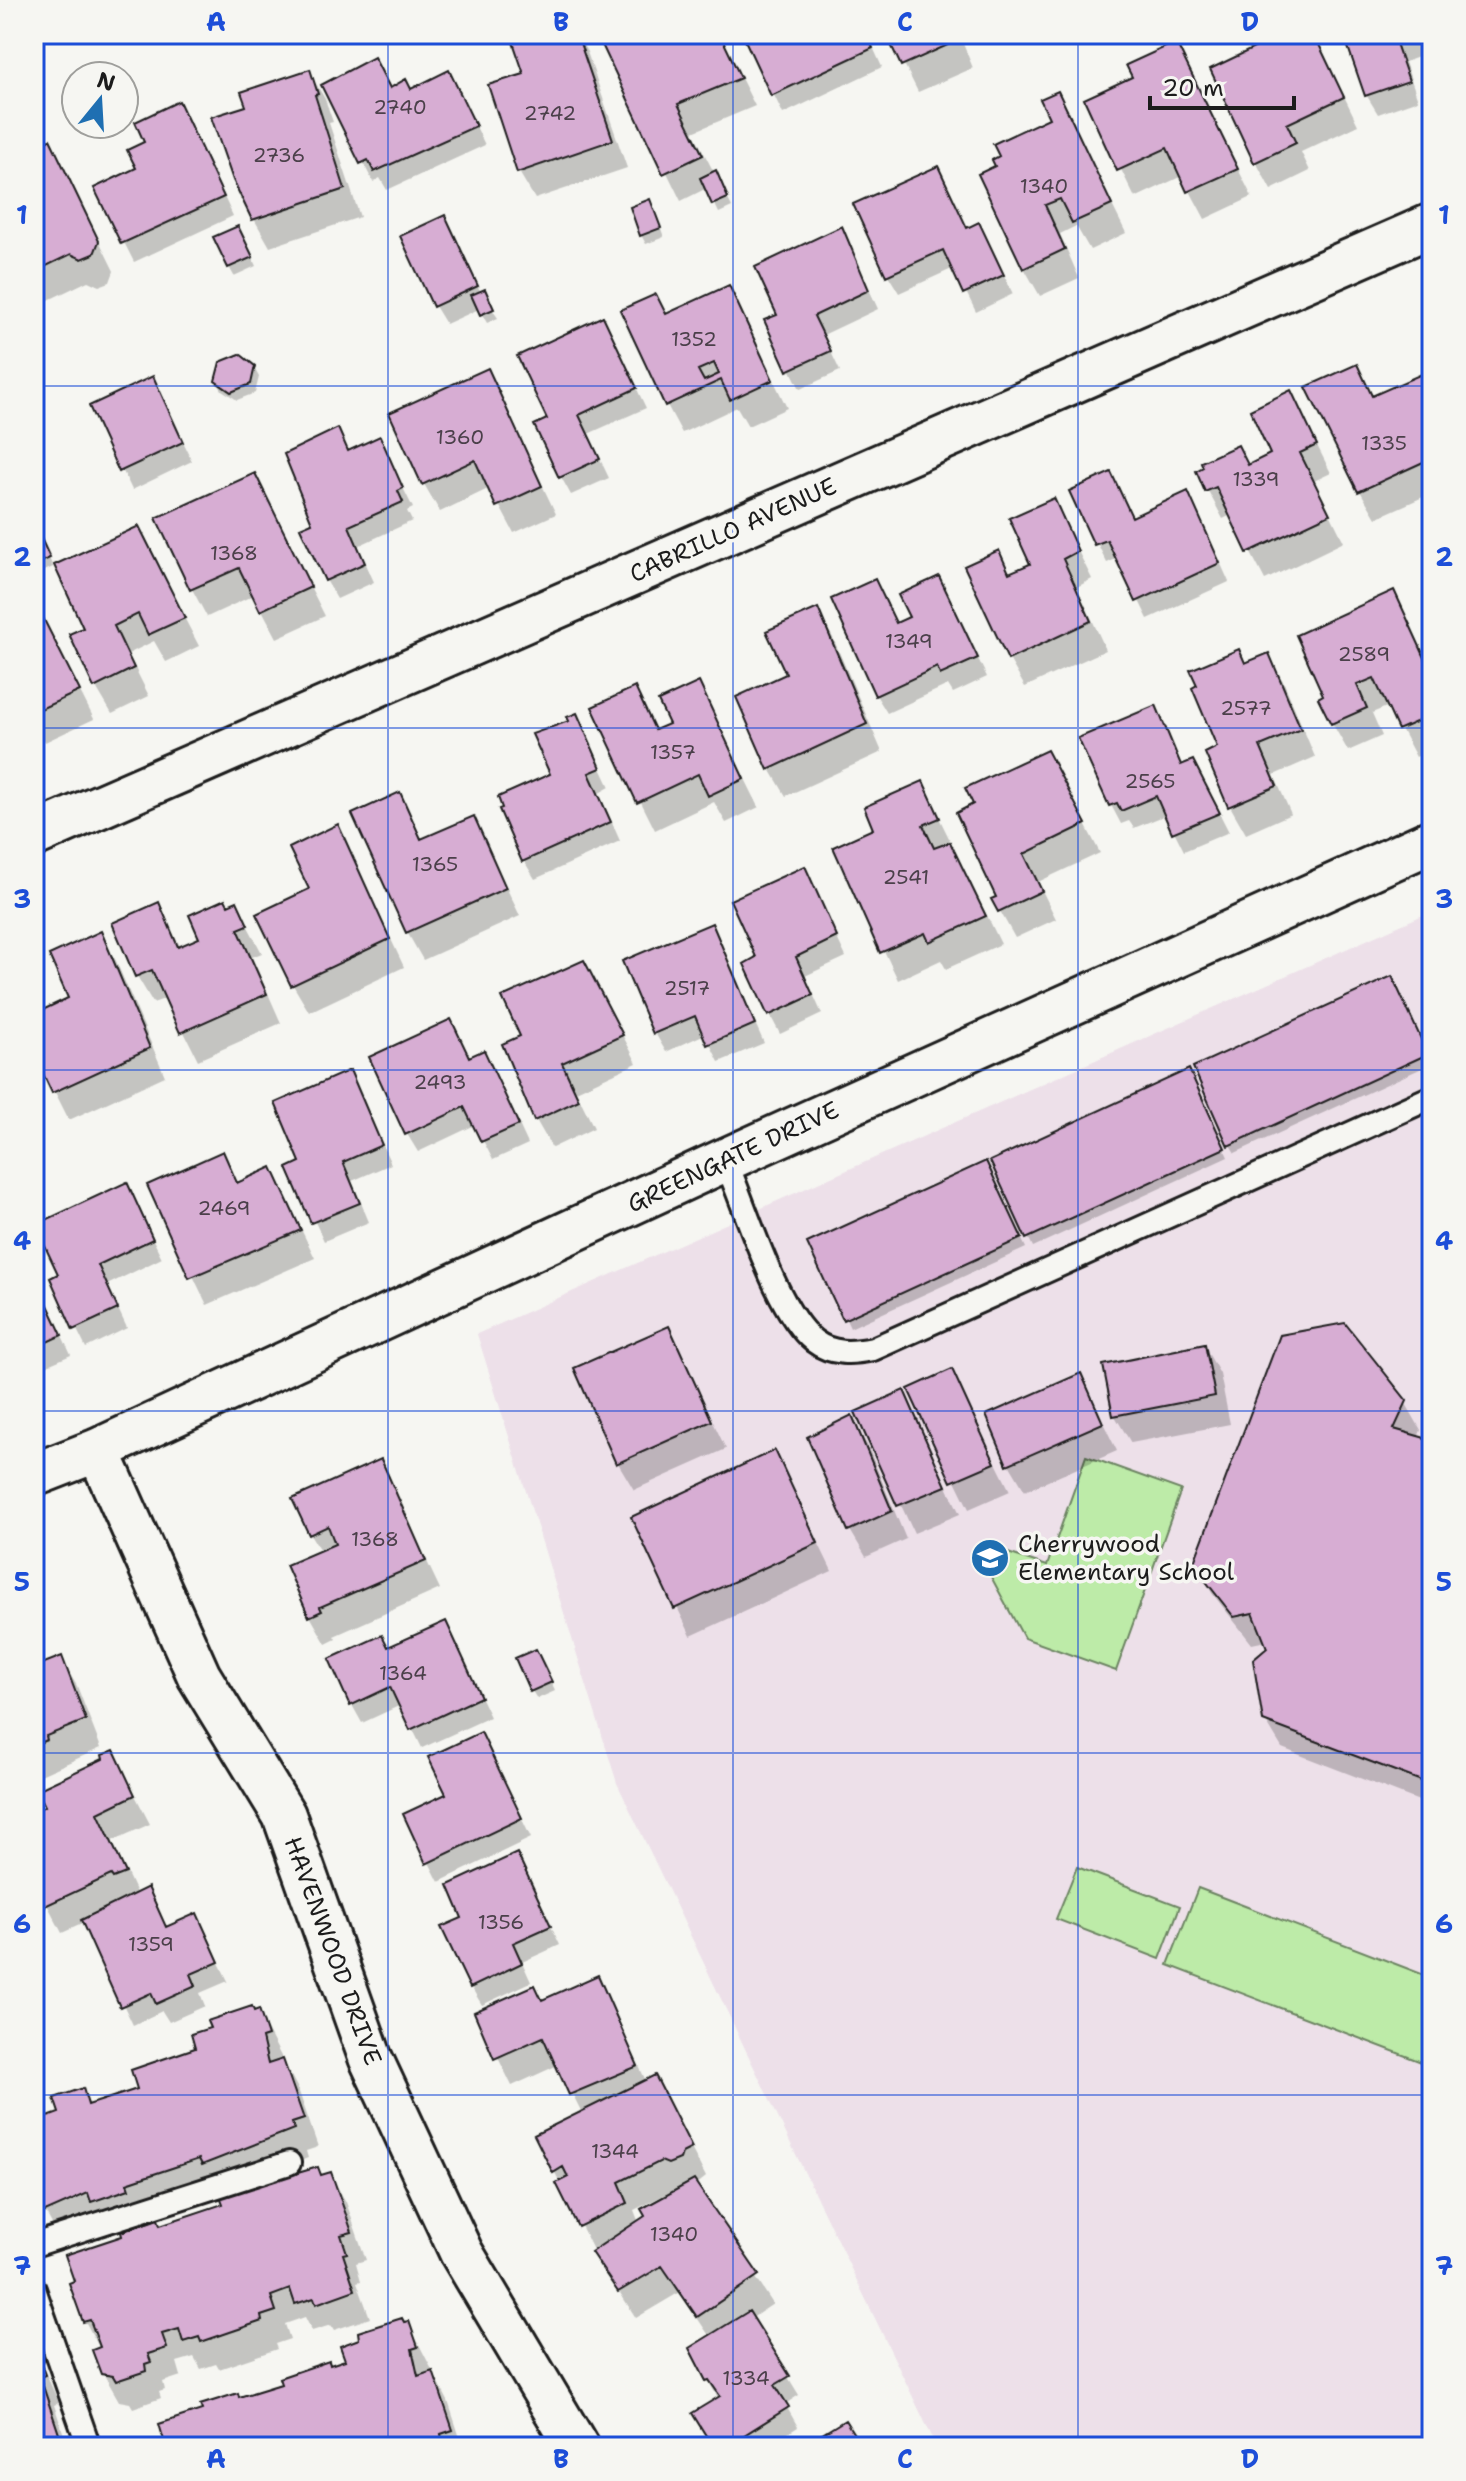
<svg xmlns="http://www.w3.org/2000/svg" width="1466" height="2481" font-family="'Shantell Sans',sans-serif">
<rect width="100%" height="100%" fill="#f6f6f2"/>
<filter id="ink" filterUnits="userSpaceOnUse"><feTurbulence type="fractalNoise" baseFrequency=".0125" numOctaves="2"/><feDisplacementMap in="SourceGraphic" scale="16" xChannelSelector="R" yChannelSelector="G"/><feConvolveMatrix kernelMatrix="1 2 1 2 8 2 1 2 1" color-interpolation-filters="sRGB"/></filter>
<g filter="url(#ink)">
<path fill="#ede0e9" d="M1432,911v1536h-495l-320,-664 -140,-449z"/>
<path fill="#bdeba8" stroke="#6c8462" stroke-width="2" d="M1086,1456l95,34 -65,181 -92,-33 -35,-65 10,-23 48,16z
M1077,1867l103,39 -20,53 -104,-40z
M1198,1888l234,90v88l-264,-101z"/>
<path fill="#0003" fill-rule="evenodd" d="M542,34h35l10,18 40,116 -92,31 -16,-27 7,-97z
M599,34h52l4,7 16,-7 5,8 18,-8h25l36,72 -62,26 39,75 -13,6 -12,-25 -26,13z
M758,34h109l15,33 -99,47 -36,-75z
M889,34h70l14,34 -55,24z
M1273,34h41l44,91 -57,27 9,19 -39,19 -15,-28 20,-122z
M1359,34h73v18l-27,10 13,38 -40,14 -11,-18 -18,-51 12,-5z
M1176,44l76,153 -47,22 -23,-43 -47,22 -48,-98 47,-22z
M309,72l16,27 8,23 -4,1 31,94 -90,30 -16,-28 -6,-112z
M324,86l135,5 26,54 -98,45 -7,-12 -7,4z
M1057,94l69,139 -36,17 -14,-24 -16,8 19,44 -39,18 -16,-28z
M189,122l44,94 -99,46 -37,-73 42,-20 8,-26z
M50,141l64,130 -4,11 -11,4 -11,-5 -52,25 -2,-157z
M937,168l31,61 11,-5 34,70 -37,18 -22,-44 -55,25 -11,-18z
M654,210l10,27 -18,7 -5,-9z
M842,229l36,80 -55,26 17,36 -40,18 -33,-68 13,-5z
M455,236l26,57 17,25 -11,5 -8,-14 -33,15 -11,-18z
M242,237l14,29 -22,10 -5,-9z
M729,288l58,120 -39,18 -11,-19 -55,26 -15,-28v-89z
M603,318l43,90 -58,26 21,44 -38,17 -10,-18 -12,-57z
M1356,366l18,31 58,-6v102l-56,25 -16,-27z
M254,368l5,9 -4,16 -18,7 -15,-10 -5,-9z
M487,370l69,144 -42,19 -24,-45 -50,24 -16,-28z
M152,378l40,83 -60,29 -40,-83z
M1290,392l41,81 -17,8 30,61 -79,38 -34,-65 -8,4 -25,-47 50,-5 25,-12z
M337,431l12,21 30,-13 34,69 -6,3 5,10 -54,25 16,36 -37,17 -11,-19 -12,-56z
M1111,474l22,45 65,-6 31,69 -81,37 -30,-61 -11,5 -35,-71z
M254,475l71,141 -48,22 -23,-43 -47,22 -15,-28z
M1053,501l39,78 -15,8 29,63 -81,37 -16,-28 -11,-106 12,22 22,-10z
M138,529l61,117 -33,16 -12,-21 -26,13 21,42 -37,18 -16,-27 -10,-58z
M34,538l9,7 10,22 -17,8z
M939,579l48,98 -34,16 -5,-8 -61,28 -11,-18 -2,-114 23,44 15,-7z
M1393,593l39,77v79l-16,8 -27,-51 -17,7 10,23 -34,15 -16,-28 -7,-27z
M34,600l60,119 -49,23 -11,-20z
M817,610l16,28 49,114 -96,44 -16,-27 18,-94z
M1268,655l16,28 31,74 -41,18 17,39 -45,20 -16,-28 -11,-58 27,-83z
M698,684l61,123 -33,16 -12,-21 -59,28 -61,-122 40,-18 23,42 14,-7z
M1155,708l28,59 20,14 26,51 -45,19 -18,-36 -32,13 -5,-7 -8,3 -10,-19z
M576,715l34,72 -11,6 21,48 -85,38 -11,-18z
M1062,780l38,73 -62,29 18,37 -41,19 -15,-27 -1,-13z
M922,783l79,161 -55,25 -5,-9 -43,20 -63,-132 41,-18z
M399,795l24,45 50,-22 47,98 -97,44 -16,-28z
M338,826l66,141 -95,45 -16,-27 18,-96z
M804,868l42,89 -41,19 17,38 -42,20 -10,-19 -11,-57z
M236,904l26,49 -10,4 29,66 -83,37 -31,-62 -14,5 -16,-27 21,-71 23,43 20,-9 27,-32z
M711,925l53,118 -45,19 -14,-28 -39,18 -11,-19z
M100,934l16,27 49,115 -96,44 -35,-70v-34l37,-17z
M1396,987l35,77 -196,89 -5,-8z
M599,990l38,73 -61,28 18,37 -42,20 -16,-28 -32,-75z
M470,1058l24,13 34,73 -35,16 -18,-35 -57,27 -11,-18z
M350,1073l41,91 -39,17 17,41 -45,19 -34,-72 13,-6z
M1193,1081l35,76 -195,90 -41,-85z
M222,1154l17,30 33,-15 43,89 -108,47 -57,-119z
M990,1172l36,76 -176,80 -40,-84z
M126,1185l36,73 -55,27 20,43 -41,20 -34,-69 8,-4z
M34,1275l37,80 -37,16z
M668,1328l58,121 -92,41 -16,-27z
M1204,1346l16,28 10,50 -99,19 -16,-27 -9,-50z
M951,1372l59,119 -41,18 -58,-119z
M1080,1376l37,75 -92,40 -16,-27z
M903,1393l57,121 -46,19 -56,-120z
M1405,1402l16,28 -3,8 14,4v364l-150,-58 -17,-28 4,-72 -3,-7 -14,3 -40,-51 -16,-28z
M851,1418l16,27 39,94 -40,18 -16,-27z
M775,1453l57,118 -141,65 -57,-118z
M380,1462l60,127 -106,47 2,3 -10,5 -16,-28 11,-64 -11,-18z
M445,1623l45,94 -68,31 -21,-43 -39,18 -10,-18 36,-56z
M61,1659l16,27 24,62 -67,30v-108z
M540,1660l15,31 -18,8 -5,-8z
M113,1753l37,71 -38,17 25,54 10,-5 20,38 29,-12 32,65 -28,12 5,13 -36,16 -7,-11 -29,14 -49,-102 -22,10 -28,-54v-66l13,-6z
M490,1753l41,85 -92,44 -34,-67 44,-20z
M526,1874l34,71 -38,17 9,20 -49,23 -11,-18 -6,-68z
M597,1977l49,104 8,-4 52,100 -10,8 77,119 -21,14 47,77 -14,9 13,23 -16,10 6,10h-73l4,-48 -22,-37 13,-25 -30,-45 -44,26 -42,-66 -57,-116 45,-23 -24,-48 -46,21 -36,-73 67,-11zM672,2191l1,3 -34,29 -5,-13z
M258,2012l40,77 20,58 -12,4 2,7 -88,34 -159,48 -27,-48v-68l28,-9 20,-24 9,15 49,-16z
M330,2174l16,28 20,58 -10,3 5,18 -4,1 13,36 -36,12 -3,-5 -19,6 -7,-14 -20,7 5,15 -15,5 2,5 -58,20 -3,-5 -15,5 -7,-12 -17,5 4,14 -18,6 2,8 -6,2 2,6 -28,10 -3,-5 -11,-2 -16,-28 -3,-24 -15,-28 75,-94z
M408,2323l40,78 15,46h-295l71,-48 109,-38z
M34,2347l25,56 -5,2 14,42h-34z"/>
<path fill="#d7add3" stroke="#1c1c1c" stroke-width="2" fill-rule="evenodd" d="M536,34h41l36,106 -96,33 -29,-88 36,-11 -11,-32z
M597,34h54l3,6 19,-6 3,6 13,-6h31l21,44 -63,26 25,51 -40,19z
M754,34h113l6,14 -102,48 -27,-58z
M886,34h71l2,6 -58,26z
M1271,34h43l30,63 -57,27 9,19 -42,20 -44,-94 63,-30z
M1357,34h64l-25,9 13,38 -44,15 -18,-52 12,-5z
M1176,42l62,127 -51,23 -20,-44 -50,23 -33,-72 48,-22 -6,-12z
M374,57l16,31 16,-9 5,10 38,-19 27,56 -102,46 -6,-12 -8,4 -39,-79z
M310,69l8,25 -3,1 30,94 -93,31 -19,-40 -22,-63 35,-11 -5,-14z
M1058,91l54,114 -40,18 -12,-24 -15,6 20,44 -42,20 -45,-95 17,-8 -3,-6 7,-4 -6,-12 56,-26 -9,-19z
M179,101l45,96 -103,47 -27,-56 42,-20 -9,-18 17,-8 -9,-20z
M50,139l49,102 -5,13 -12,5 -11,-5 -37,18v-126z
M938,166l29,62 12,-6 25,53 -41,19 -20,-44 -57,26 -33,-72z
M716,170l12,28 -16,7 -12,-27z
M650,199l11,29 -21,8 -10,-29z
M445,215l33,71 -45,21 -33,-71z
M238,226l15,31 -25,11 -15,-31z
M842,226l27,64 -55,26 17,35 -44,20 -23,-51 13,-5 -22,-48z
M729,285l44,95 -43,20 -9,-20 -56,26 -45,-96 36,-16 10,20zM714,363l5,11 -15,7 -6,-11z
M485,289l9,20 -14,6 -9,-20z
M603,316l34,72 -58,27 21,44 -41,19 -25,-53 13,-6 -30,-63z
M240,354l15,12 -4,18 -20,8 -16,-11 5,-19z
M1357,364l15,32 52,-23 8,18v67l-74,34 -52,-105z
M488,368l54,118 -46,21 -21,-47 -53,25 -33,-72z
M153,376l30,66 -64,30 -30,-66z
M1291,390l26,55 -17,8 30,61 -83,39 -31,-66 -11,5 -9,-21 7,-4 -2,-5 37,-17 10,20 22,-11 -20,-44z
M338,428l10,23 32,-15 23,52 -5,3 5,11 -54,24 16,37 -40,18 -25,-53 12,-5 -28,-69z
M1111,472l21,45 56,-26 32,72 -84,39 -29,-62 -13,5 -25,-54z
M255,473l56,114 -51,24 -21,-43 -49,22 -34,-72z
M1054,498l24,53 -15,8 28,62 -83,39 -44,-94 35,-16 10,23 21,-9 -21,-46z
M139,526l46,92 -37,17 -10,-21 -24,12 20,42 -40,20 -25,-54 14,-6 -29,-63z
M39,534l11,24 -16,7v-29z
M939,576l39,82 -38,17 -3,-8 -62,29 -44,-97 44,-20 21,44 13,-6 -11,-22z
M1394,590l38,83v42l-34,15 -24,-52 -17,7 10,23 -36,16 -13,-26 5,-3 -27,-60z
M34,600l46,91 -46,21z
M818,608l49,116 -99,46 -32,-73 50,-23 -20,-43z
M1239,649l6,14 24,-10 32,76 -41,17 17,40 -49,21 -23,-54 12,-6 -25,-59 5,-3 -7,-15z
M699,682l45,97 -36,17 -10,-22 -61,29 -45,-96 43,-20 20,43 14,-6 -11,-23z
M1156,705l25,60 12,-5 27,53 -48,20 -16,-37 -35,15 -4,-8 -8,3 -31,-68z
M577,713l24,55 -12,5 22,49 -89,40 -23,-53 3,-1 -4,-11 52,-23 -18,-40 37,-13 -2,-4z
M1047,750l39,74 -62,30 18,37 -44,21 -7,-13 5,-2 -40,-84 17,-9 -8,-16z
M923,781l17,37 -17,7 11,23 16,-6 36,74 -57,26 -4,-9 -45,20 -47,-106 40,-18 -9,-22z
M400,792l21,47 53,-23 32,72 -100,45 -54,-119z
M338,824l52,115 -99,47 -35,-72 53,-25 -20,-41z
M805,866l32,71 -41,20 17,38 -45,21 -24,-52 12,-7 -26,-57z
M225,899l3,6 9,-4 11,24 -10,4 29,65 -87,39 -28,-63 -17,7 -23,-54 47,-21 19,45 21,-9 -10,-23z
M712,923l43,101 -48,21 -12,-29 -42,18 -31,-73z
M101,931l49,117 -98,45 -18,-38v-41l34,-16 -19,-43z
M584,960l39,75 -61,28 17,37 -45,21 -32,-77 18,-8 -18,-39z
M1392,976l36,78 -200,92 -35,-79z
M451,1019l18,38 15,-7 35,75 -38,17 -17,-35 -59,28 -36,-78z
M1189,1069l36,79 -199,91 -36,-78z
M350,1070l32,75 -39,17 17,41 -49,20 -24,-55 13,-6 -25,-59z
M223,1151l14,32 35,-16 29,63 -112,48 -42,-93z
M986,1161l36,77 -179,82 -36,-77z
M127,1182l26,57 -55,26 20,44 -45,21 -23,-52 8,-4 -23,-49z
M34,1275l28,60 -28,13z
M1345,1323l62,78 -13,28 38,11v345l-169,-64 -10,-61 14,-12 -14,-35 -19,4 -41,-52 87,-230z
M669,1326l43,95 -96,43 -42,-96z
M1205,1344l10,52 -102,20 -10,-51z
M952,1369l43,94 -44,19 -43,-93z
M1081,1373l22,50 -96,42 -21,-50z
M904,1390l42,96 -49,20 -42,-94z
M852,1415l40,96 -44,20 -41,-94z
M775,1450l43,93 -144,66 -43,-92z
M381,1459l45,102 -106,46 2,4 -13,6 -23,-52 49,-21 -7,-18 -19,9 -17,-36z
M446,1621l35,76 -71,33 -20,-43 -40,19 -21,-47 53,-24 6,12z
M536,1649l16,33 -22,10 -15,-34z
M62,1656l24,64 -40,16 1,4 -13,5v-78z
M481,1732l41,86 -96,46 -23,-50 43,-20 -18,-37z
M114,1750l21,45 -37,18 28,60 -13,5 -2,-3 -66,31 -11,-22v-73l11,-5 -8,-16 66,-31 -1,-4z
M517,1853l34,73 -38,17 9,20 -52,25 -29,-61 21,-9 -14,-33z
M148,1887l18,40 31,-14 22,49 -28,12 5,12 -40,18 -5,-11 -31,14 -39,-87z
M598,1975l40,91 -69,29 -26,-58 -49,22 -20,-47 61,-27 7,15z
M252,2006l2,5 5,-2 9,27 -6,2 6,26 15,-5 21,60 -12,4 2,6 -92,36 -3,-6 -72,24 2,6 -38,13 -3,-9 -45,20 -9,-25v-66l25,-9 -5,-15 29,-10 5,17 49,-16 -6,-19 64,-22 -4,-14 19,-6 -3,-7z
M655,2075l37,73 -10,5 -2,6 -12,5 -7,-3 -42,21 9,21 -50,24 -22,-44 12,-6 -5,-10 -10,6 -19,-38z
M318,2167l3,8 10,-3 21,60 -11,3 6,18 -4,1 12,36 -39,14 -2,-6 -19,6 -5,-15 -19,7 5,15 -15,5 1,5 -61,21 -2,-5 -16,5 -4,-13 -17,5 5,14 -19,6 3,8 -6,2 1,7 -30,10 -3,-5 -12,-2 -9,-24 8,-3 -10,-27 -7,2 -14,-39 5,-2 -9,-26 57,-19 -1,-4 37,-13 2,6 63,-21 -3,-8z
M694,2180l65,95 -62,42 -35,-51 -44,26 -27,-40 54,-36 -4,-7z
M749,2311l41,65 -15,9 14,22 -64,40h-12l-21,-34 28,-17 -11,-16 -3,1 -17,-33z
M402,2318l2,4 5,-1 9,26 -6,2 6,27 15,-5 20,59 -12,4 1,5 -24,8h-252l-7,-23 43,-14 -2,-5 38,-12 1,4 42,-13 -2,-6 50,-17 1,4 15,-5 -5,-14 19,-7 -1,-7z
M34,2345l11,30 -5,2 20,60 -22,10h-4z
M845,2420l17,27h-61z
M784,2436l6,11h-23z"/>
<g fill="none" stroke-linecap="round" stroke-linejoin="round">
<defs>
<path id="lane" d="M725,1160c21,47 51,152 89,181 18,14 39,12 59,8l559,-252
M34,2245l255,-82
M34,2289l55,158"/>
<path id="street" d="M34,835l1398,-610
M98,1450l101,226 85,139 86,242 91,195 116,195
M34,1475l64,-25 627,-290 707,-319"/>
</defs>
<use href="#lane" stroke="#1c1c1c" stroke-width="28"/>
<use href="#street" stroke="#1c1c1c" stroke-width="48"/>
<use href="#lane" stroke="#f6f6f2" stroke-width="22"/>
<use href="#street" stroke="#f6f6f2" stroke-width="42"/>
</g>
</g>
<path fill="none" stroke="#1d4ed8" stroke-width="2" stroke-opacity="0.55" d="M388,34v2413M733,34v2413M1078,34v2413M34,386h1398M34,728h1398M34,1070h1398M34,1411h1398M34,1753h1398M34,2095h1398"/>
<defs>
<symbol id="school-disc" viewBox="-11 -11 22 22"><circle r="9.5" fill="#1f6fb2" stroke="#f6f6f2"/><path d="M0-5L7-2L0 1L-7-2ZM-4 1L0 2.5L4 1V4Q0 6-4 4Z" fill="#fff"/></symbol>
</defs>
<g fill-rule="evenodd">
<use href="#school-disc" x="968" y="1536" width="44" height="44"/>
</g>
<g text-anchor="middle" dominant-baseline="central" stroke-width="7" stroke-linejoin="round" paint-order="stroke">
<g font-size="20" fill="#4b404a">
<text x="400" y="107">2740</text>
<text x="550" y="113">2742</text>
<text x="279" y="155">2736</text>
<text x="1044" y="186">1340</text>
<text x="694" y="339">1352</text>
<text x="460" y="437">1360</text>
<text x="1384" y="443">1335</text>
<text x="1256" y="479">1339</text>
<text x="234" y="553">1368</text>
<text x="909" y="641">1349</text>
<text x="1364" y="654">2589</text>
<text x="1246" y="708">2577</text>
<text x="673" y="752">1357</text>
<text x="1150" y="781">2565</text>
<text x="435" y="864">1365</text>
<text x="906" y="877">2541</text>
<text x="687" y="988">2517</text>
<text x="440" y="1082">2493</text>
<text x="224" y="1208">2469</text>
<text x="375" y="1539">1368</text>
<text x="403" y="1673">1364</text>
<text x="501" y="1922">1356</text>
<text x="151" y="1944">1359</text>
<text x="615" y="2151">1344</text>
<text x="674" y="2234">1340</text>
<text x="746" y="2378">1334</text>
</g>
<g font-size="24" fill="#1c1c1c" stroke="#f6f6f2">
<text transform="translate(733 530) rotate(-24)">CABRILLO AVENUE</text>
<text transform="translate(733 1157) rotate(-25)">GREENGATE DRIVE</text>
<text transform="translate(333 1951) rotate(70)">HAVENWOOD DRIVE</text>
</g>
<g font-size="24" fill="#1c1c1c" stroke="#f6f6f2" text-anchor="start">
<text x="1018" y="1544">Cherrywood<tspan x="1018" dy="28">Elementary School</tspan></text>
</g>
</g>
<rect width="1466" height="2481" fill="none" stroke="#f6f6f2" stroke-width="88"/>
<g transform="translate(100 100) rotate(18)"><circle r="38" fill="#f6f6f2" stroke="#9f9f9c" stroke-width="2"/>
<path d="M0-6L14 30L0 20L-14 30Z" fill="#1f6fb2"/>
<text y="-12" font-size="22" font-weight="bold" text-anchor="middle" fill="#1c1c1c">N</text>
</g>
<path d="M1150 96v12h144v-12" fill="none" stroke="#1c1c1c" stroke-width="4"/>
<text x="1162" y="96" font-size="24" fill="#1c1c1c" stroke="#f6f6f2" stroke-width="6" paint-order="stroke">20 m</text>
<rect x="44" y="44" width="1378" height="2393" fill="none" stroke="#1d4ed8" stroke-width="3"/>
<g font-size="26" text-anchor="middle" font-weight="bold" fill="#1d4ed8">
<text x="216" y="31">A</text>
<text x="561" y="31">B</text>
<text x="905" y="31">C</text>
<text x="1250" y="31">D</text>
<text x="22" y="224">1</text>
<text x="1444" y="224">1</text>
<text x="22" y="566">2</text>
<text x="1444" y="566">2</text>
<text x="22" y="908">3</text>
<text x="1444" y="908">3</text>
<text x="22" y="1250">4</text>
<text x="1444" y="1250">4</text>
<text x="22" y="1591">5</text>
<text x="1444" y="1591">5</text>
<text x="22" y="1933">6</text>
<text x="1444" y="1933">6</text>
<text x="22" y="2275">7</text>
<text x="1444" y="2275">7</text>
<text x="216" y="2468">A</text>
<text x="561" y="2468">B</text>
<text x="905" y="2468">C</text>
<text x="1250" y="2468">D</text>
</g>
</svg>
